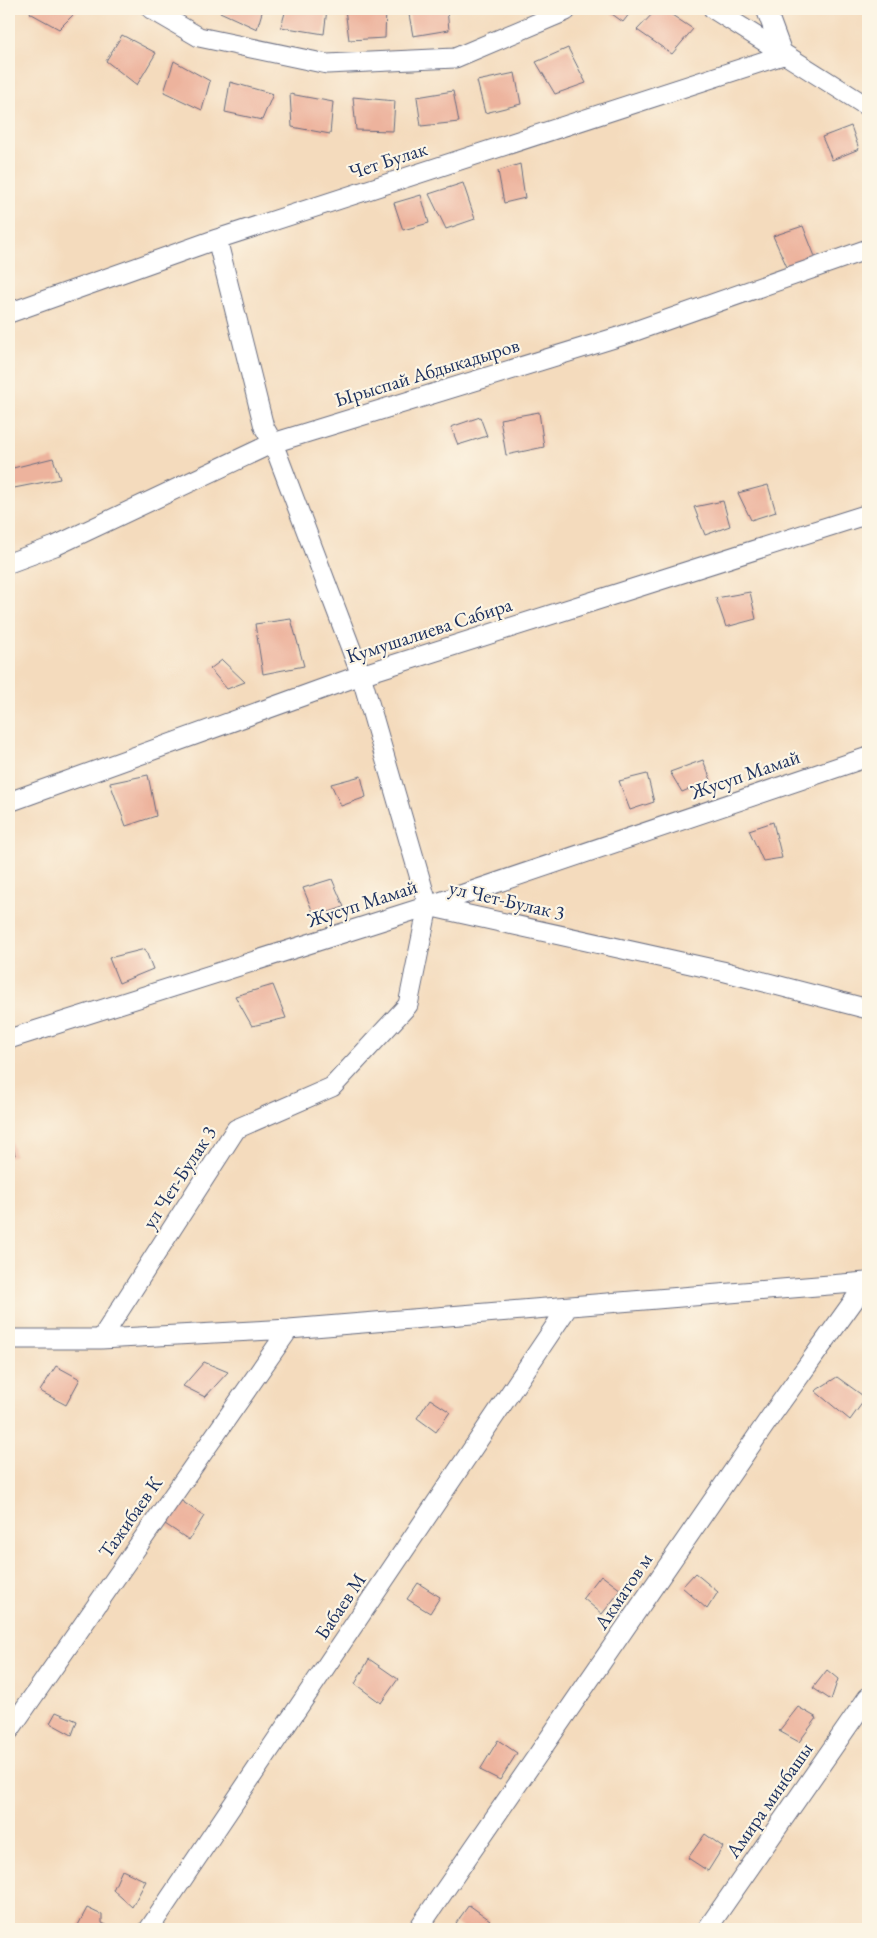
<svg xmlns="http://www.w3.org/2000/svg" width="877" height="1938" font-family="'EB Garamond',serif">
<rect width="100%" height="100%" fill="#fcf5e5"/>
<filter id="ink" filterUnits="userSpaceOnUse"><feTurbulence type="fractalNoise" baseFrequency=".02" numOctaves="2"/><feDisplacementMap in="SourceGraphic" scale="10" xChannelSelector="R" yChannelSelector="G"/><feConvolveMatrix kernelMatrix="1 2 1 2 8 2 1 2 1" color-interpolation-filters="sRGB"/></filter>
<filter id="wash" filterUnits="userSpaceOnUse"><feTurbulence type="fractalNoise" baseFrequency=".0096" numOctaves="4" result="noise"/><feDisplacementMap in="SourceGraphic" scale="20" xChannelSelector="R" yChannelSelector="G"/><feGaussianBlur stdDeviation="1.12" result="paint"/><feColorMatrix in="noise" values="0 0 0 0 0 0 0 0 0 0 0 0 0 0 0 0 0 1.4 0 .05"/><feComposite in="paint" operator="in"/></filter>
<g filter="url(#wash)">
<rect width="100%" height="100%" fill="#f4dbbd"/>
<g id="blocks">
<path fill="#edb39d" d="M32,9h47l-20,20 -29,-16z
M221,9h42l-6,20 -37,-17z
M286,9h41l-3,25 -43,-7z
M345,9h41l-1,29 -36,2z
M408,9h39l2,21 -36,6z
M605,9h28l-10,13z
M657,9h6l30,20 -21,25 -35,-24z
M122,35l34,18 -19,32 -31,-24z
M568,48l18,35 -31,11 -19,-32z
M174,61l36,20 -8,29 -38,-18z
M515,73l6,31 -36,9 -8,-32z
M230,82l43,12 -11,26 -37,-8z
M453,91l6,31 -38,4 -4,-29z
M290,94l43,8 -3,32 -38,-7z
M353,97l42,4 -2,30 -37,-1z
M851,126l8,23 -27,11 -10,-23z
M520,164l5,34 -21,5 -6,-32z
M463,183l12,36 -29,10 -17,-35z
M421,195l8,28 -26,7 -9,-27z
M803,226l13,33 -29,8 -14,-31z
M539,412l5,35 -38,8 -6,-36z
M480,417l7,19 -29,9 -7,-18z
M53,458l7,21 -51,10v-20z
M768,485l8,27 -25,8 -13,-27z
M723,501l7,25 -25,9 -11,-28z
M750,592l6,27 -30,8 -10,-29z
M291,619l13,47 -41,8 -8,-50z
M222,660l23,22 -18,7 -17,-20z
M703,760l8,20 -29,12 -12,-20z
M647,774l7,28 -24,8 -11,-29z
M148,775l8,41 -30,10 -16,-43z
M361,776l5,21 -25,9 -10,-22z
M773,822l9,36 -19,3 -14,-31z
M332,879l12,28 -29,10 -12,-29z
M145,949l8,20 -34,14 -10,-25z
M273,985l13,33 -34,8 -17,-30z
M9,1134l6,21 -6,2z
M204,1362l24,10 -23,25 -22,-11z
M56,1366l24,13 -14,26 -26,-14z
M837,1377l29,21 -16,22 -35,-29z
M430,1399l20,13 -14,20 -19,-14z
M180,1500l24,16 -15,24 -24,-16z
M695,1573l23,19 -11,17 -25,-22z
M601,1575l20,15 -19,24 -19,-16z
M418,1583l22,14 -10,16 -23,-14z
M369,1659l29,20 -17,24 -26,-19z
M827,1670l11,9 -7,21 -18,-12z
M798,1707l19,11 -18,24 -20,-11z
M56,1712l21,9 -5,14 -22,-12z
M498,1740l19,13 -17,27 -20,-10z
M705,1834l18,13 -15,24 -20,-13z
M122,1870l24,11 -14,26 -19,-17z
M469,1905l21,15 -6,9h-21l-7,-6z
M87,1908l15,7v8l13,6h-39z"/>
</g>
</g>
<g filter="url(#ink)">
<use href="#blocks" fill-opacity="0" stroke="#676b7f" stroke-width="1"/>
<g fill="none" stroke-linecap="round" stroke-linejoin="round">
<defs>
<path id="minor" d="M151,9l48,28 128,27 128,-6 111,-47 -4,-2
M713,9l155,98
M766,9l17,46
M217,239l47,188 9,16 88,232 67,231
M9,313l208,-74 566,-184
M9,563l46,-17 218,-103 348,-107 247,-87
M9,802l352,-127 507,-161
M9,1039l419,-133 440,-149
M9,1339h92l135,-210 96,-42 76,-82 20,-99 294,65 146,38
M101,1339l188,-10 577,-47
M9,1731l280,-402
M149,1929l419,-622
M418,1929l353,-513 97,-135
M707,1929l161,-232"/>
</defs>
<use href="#minor" stroke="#676b7f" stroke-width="21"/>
<use href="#minor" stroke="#fff" stroke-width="19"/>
</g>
</g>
<g text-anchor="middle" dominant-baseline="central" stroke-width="4.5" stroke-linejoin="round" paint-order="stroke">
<g font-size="20" fill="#1b2f5e" stroke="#fcf5e5">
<text transform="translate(388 160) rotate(-18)">Чет Булак</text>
<text transform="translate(427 372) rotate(-17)">Ырыспай Абдыкадыров</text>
<text transform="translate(429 630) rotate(-18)">Кумушалиева Сабира</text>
<text transform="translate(745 774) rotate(-19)">Жусуп Мамай</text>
<text transform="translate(507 900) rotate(13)">ул Чет-Булак 3</text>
<text transform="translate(362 903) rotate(-18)">Жусуп Мамай</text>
<text transform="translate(179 1177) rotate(-57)">ул Чет-Булак 3</text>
<text transform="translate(130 1517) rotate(-55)">Тажибаев К</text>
<text transform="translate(623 1591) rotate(-56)">Акматов м</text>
<text transform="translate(340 1606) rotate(-56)">Бабаев М</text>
<text transform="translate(769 1800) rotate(-55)">Амира минбашы</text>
</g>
</g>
<rect width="877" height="1938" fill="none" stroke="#fcf5e5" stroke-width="30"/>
</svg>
